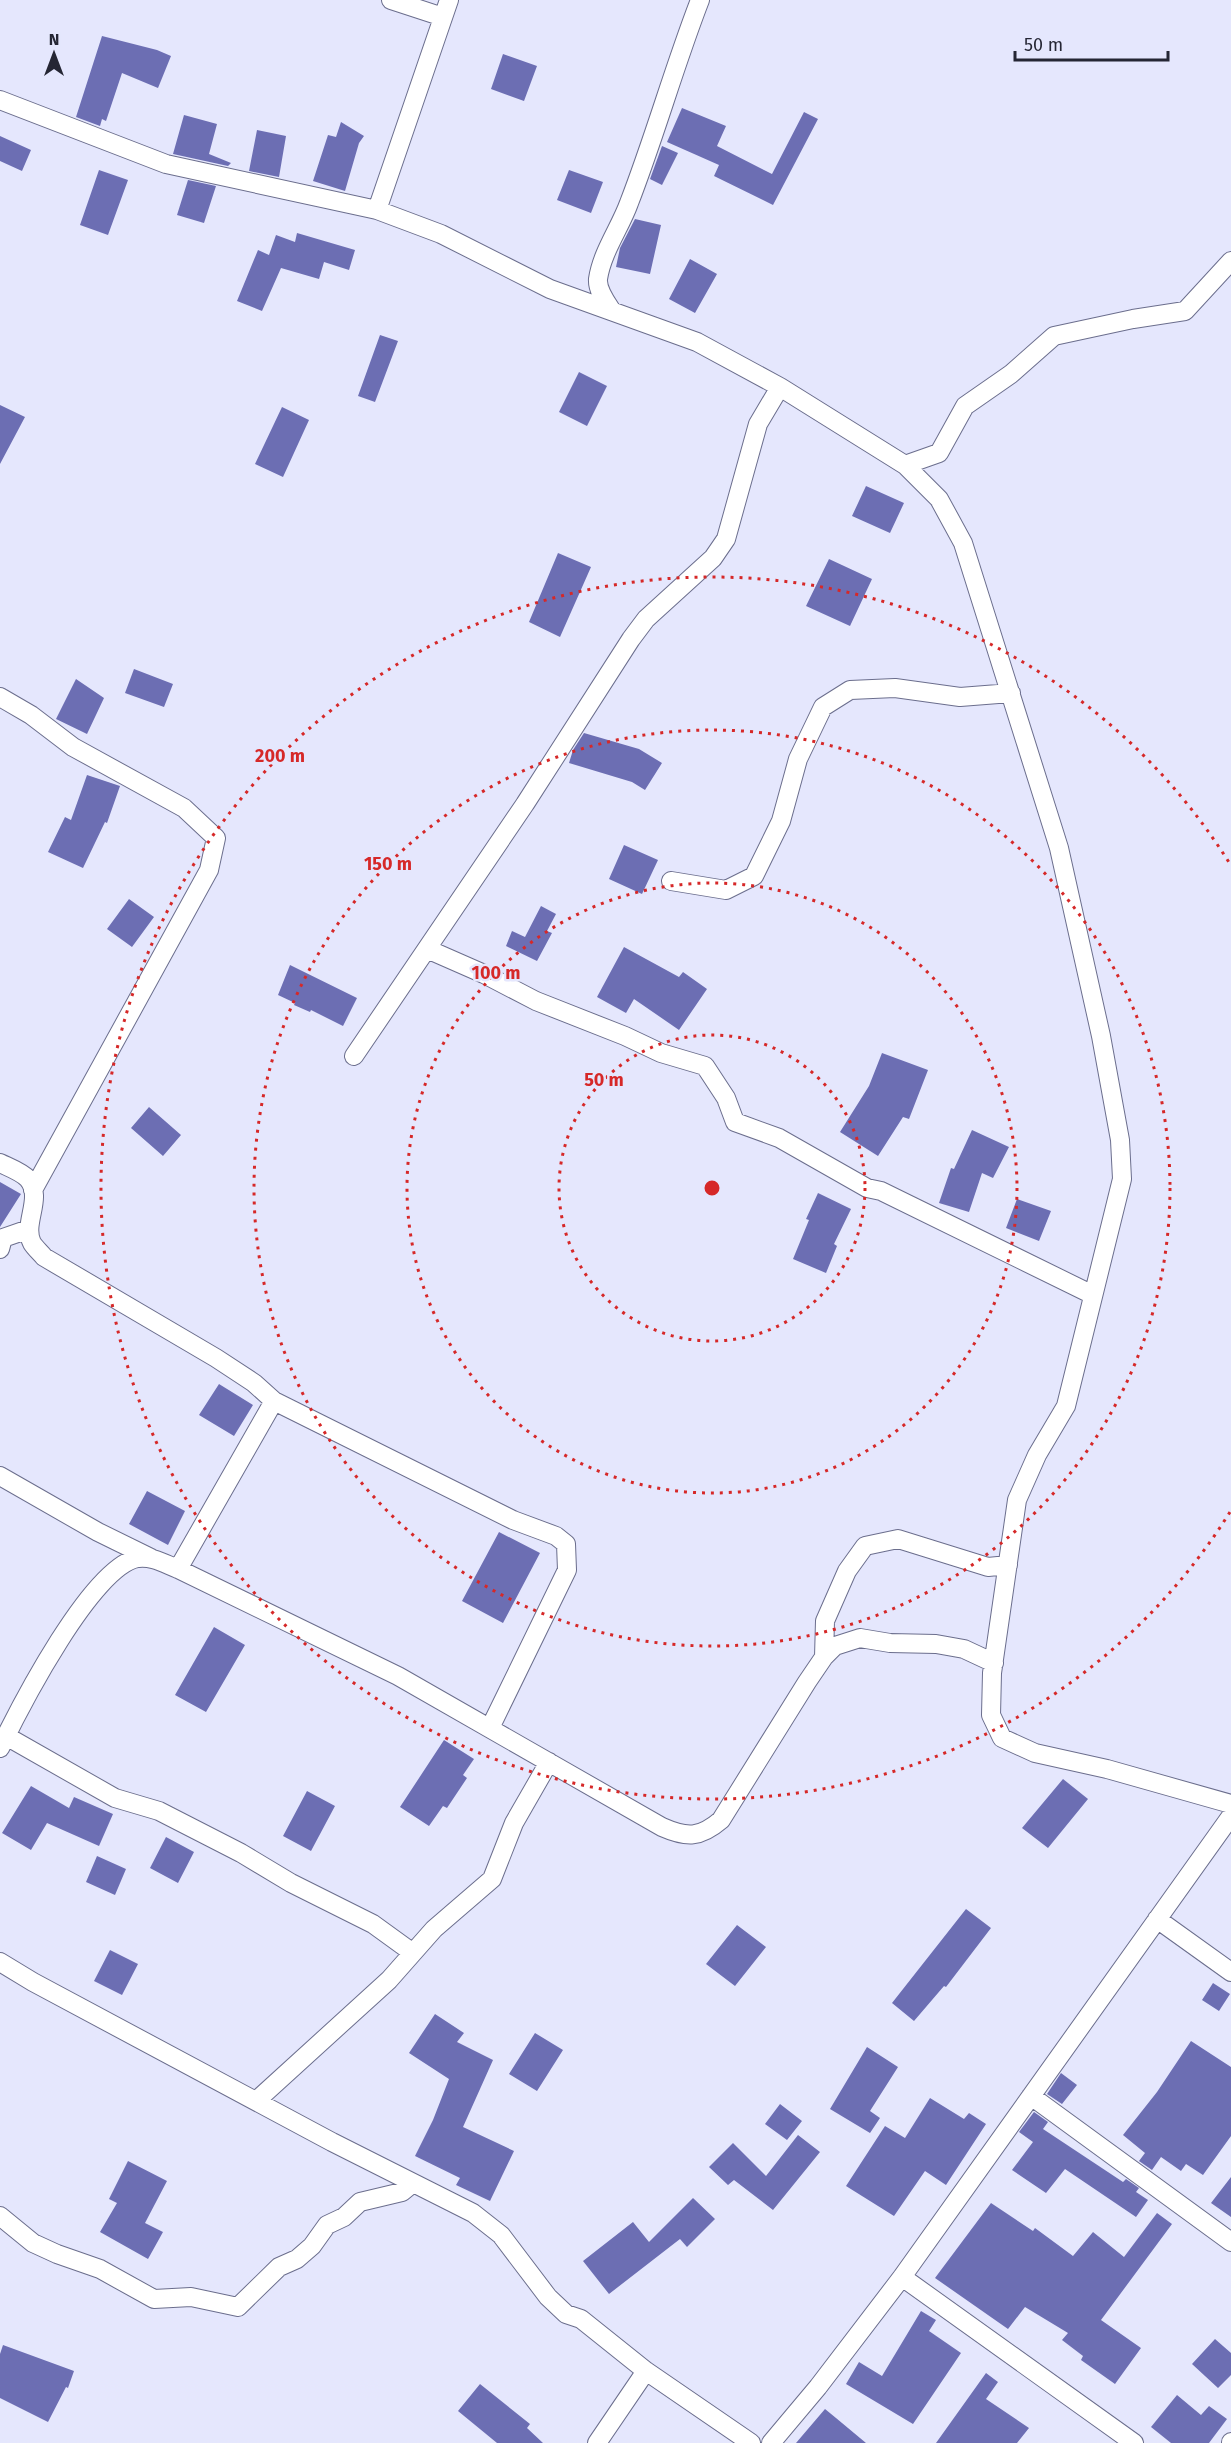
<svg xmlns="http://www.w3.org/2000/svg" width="1231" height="2443" font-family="'Fira Sans',sans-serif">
<rect width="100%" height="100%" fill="#e5e7fd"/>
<path fill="#6c6eb3" d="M102,36l55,14 14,6 -13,32 -36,-15 -16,48 -4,-2 -2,7 -24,-9z
M503,54l34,12 -13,35 -33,-12z
M682,108l44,18 -9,20 55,28 32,-62 14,7 -45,86 -59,-29 5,-11 -52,-23z
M184,115l33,9 -8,30 22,9 -3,3 -55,-12z
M341,122l23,14 -5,7 -14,48 -32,-10 15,-46 8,2z
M257,130l29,6 -7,41 -30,-6z
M0,136l31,14 -9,21 -22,-10z
M662,146l16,7 -16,32 -12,-6z
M99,170l29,10 -20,55 -28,-10z
M569,170l34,12 -12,31 -34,-13z
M188,180l28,6 -12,37 -27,-8z
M635,219l26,6 -11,49 -34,-7 4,-19z
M297,233l58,17 -6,20 -25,-8 -5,17 -38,-11 -19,43 -25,-10 21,-51 11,5 7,-20 19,7z
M690,259l27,15 -22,39 -26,-14z
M380,335l18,6 -23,61 -17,-6z
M579,372l28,14 -20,40 -28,-14z
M0,405l25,12 -25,47z
M282,407l27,13 -26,57 -28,-13z
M866,486l38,17 -14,30 -38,-17z
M558,553l33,14 -31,70 -31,-15z
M829,559l43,20 -22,47 -44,-20z
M134,669l39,15 -9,23 -39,-14z
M76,679l28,19 -17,36 -31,-15z
M584,733l55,16 23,14 -17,27 -13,-8 -63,-19 4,-13z
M87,775l33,11 -13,37 -2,-1 -22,46 -35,-16 17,-35 6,3z
M624,845l34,15 -16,34 -33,-15z
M129,899l25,18 -22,30 -25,-18z
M541,906l15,8 -9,17 5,2 -15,28 -31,-15 6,-15 13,6z
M624,947l55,30 4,-5 24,17 -28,41 -45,-31 -8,14 -29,-16z
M290,965l67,33 -14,28 -32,-16 -1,2 -16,-7 1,-2 -17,-8z
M882,1053l46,17 -19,49 -6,-2 -25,39 -38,-24 29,-46z
M149,1107l32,28 -18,21 -32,-28z
M972,1130l37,17 -16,31 -11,-5 -13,39 -30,-9 12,-35 3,1z
M0,1182l21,12 -21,33z
M818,1193l33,16 -17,35 3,2 -11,27 -33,-14 16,-39 -3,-1z
M1017,1199l34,12 -12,30 -33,-13z
M219,1384l34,21 -19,31 -35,-21z
M147,1491l38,20 -17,34 -39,-21z
M499,1532l41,21 -37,70 -41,-22z
M214,1627l31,18 -39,67 -31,-17z
M444,1740l30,19 -11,16 4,3 -20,30 -4,-2 -14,20 -29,-19z
M1063,1779l25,20 -40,49 -26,-20z
M31,1786l38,22 5,-11 39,17 -14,32 -52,-23 -16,27 -29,-17z
M307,1791l28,15 -24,45 -28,-15z
M166,1837l28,15 -16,31 -28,-15z
M97,1856l29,13 -11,26 -29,-13z
M966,1909l25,19 -45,59 -2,-1 -30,35 -22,-18z
M737,1925l29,22 -31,39 -29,-22z
M110,1950l28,14 -16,31 -28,-14z
M1213,1983l17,11 -11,17 -17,-11z
M435,2014l29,19 -7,9 36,18 -30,67 51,24 -24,50 -34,-16 4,-7 -45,-22 18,-36 16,-41 -40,-26z
M535,2033l28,17 -26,41 -28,-17z
M1191,2041l40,26v69l-28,39 -17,-11 -5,7 -20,-14 -9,13 -13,-9 6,-8 -22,-18 34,-43z
M867,2047l31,20 -28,44 10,7 -10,15 -40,-24z
M1061,2073l16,12 -15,19 -15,-10z
M930,2098l34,21 5,-6 17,11 -40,61 -21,-14 -31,45 -48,-30 39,-60 20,12z
M780,2104l22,17 -15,19 -22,-16z
M1034,2112l14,10 -5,7 80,53 3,-3 13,9 -3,4 12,8 -12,17 -71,-48 -19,24 -34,-23 21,-28 -14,-10z
M798,2135l22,17 -47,58 -39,-30 -6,5 -19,-18 24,-24 33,33z
M128,2161l39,20 -22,42 18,9 -15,27 -48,-27 17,-29 -8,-4z
M1231,2177v40l-20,-14z
M693,2198l22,21 -28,28 -7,-8 -71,55 -26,-33 50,-39 16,20z
M991,2203l42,28 2,-3 38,28 20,-24 31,25 33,-44 15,11 -71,96 40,28 -26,36 -34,-24 2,-4 -21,-16 6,-7 -43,-26 -17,22 -73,-51z
M921,2311l15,9 -7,11 32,22 -48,71 -67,-40 13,-22 23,14z
M1215,2339l16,14v22l-13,13 -26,-24z
M3,2345l71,26 -6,17 -2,-1 -18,35 -48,-24v-44z
M986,2373l12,9 -12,17 43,29 -12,15h-81z
M480,2384l50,40 -3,4 16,15h-46l-39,-32z
M1177,2395l24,20 8,-9 18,13 -18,24h-38l-20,-16z
M825,2409l11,9 30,25h-70z"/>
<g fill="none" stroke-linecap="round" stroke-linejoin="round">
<defs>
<path id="street" d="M391,0l52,17
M0,100l166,64 211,46 64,24 109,55 147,53 83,45 125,78 34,34 24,44 96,305 42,188 19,104 2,39 -56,227 -29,49 -20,45 -25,173 -1,42 11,23 33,15 72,16 124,35
M377,210l72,-210
M612,311c-6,-9 -15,-21 -14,-32 4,-27 22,-51 31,-76 26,-67 45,-136 71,-203
M905,465l34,-12 26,-47 46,-32 43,-38 79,-17 52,-8 46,-50
M0,697l31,18 42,32 111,61 32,30 -7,32 -176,320
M671,881l55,9 28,-14 27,-55 17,-62 25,-52 27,-17 45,-2 65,9 51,-4
M427,949l57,25 52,27 89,35 36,17 44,13 21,32 9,24 44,16 88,50 14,3 212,104
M354,1056l171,-252 106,-165 15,-20 67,-61 13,-19 32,-115 22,-37
M0,1163c8,4 22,9 28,16 16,19 -6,44 4,64 3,5 9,10 12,14l172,101 38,25 20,18 -96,168
M0,1249l3,-11 26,-9
M274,1401l239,119 43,16 10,8 1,26 -77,158
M0,1476l98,56 53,26
M824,1657l1,-36 22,-50 18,-25 33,-7 90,28 20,-2
M6,1736l109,62 44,13 82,42 50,30 82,41 40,29
M0,1748c20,-41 92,-182 138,-190 14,-2 27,6 40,11l220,107 264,151c25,11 38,11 59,-7l86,-138 17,-25 11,-11 25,-8 30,5 46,1 28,5 30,14
M1157,1919l74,53
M0,1962l33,20 299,160 141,71 28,22 47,62 18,17 15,5 65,52 105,72
M1031,2096l200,146
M256,2101l133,-121 45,-51 58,-50 22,-56 35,-61
M0,2216l33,27 24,11 43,15 54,30 37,-2 47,10 41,-40 18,-8 15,-13 15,-21 17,-8 16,-15 42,-10 11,-9
M902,2277l232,166
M597,2443l49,-72
M771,2443l47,-56 84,-110 329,-461
M1231,2443v-1"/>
</defs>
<use href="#street" stroke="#6b6e8d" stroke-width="20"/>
<use href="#street" stroke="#fff" stroke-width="18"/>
</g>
<g fill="none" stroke="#d62828" stroke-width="3" stroke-dasharray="3 6">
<circle cx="712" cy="1188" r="153"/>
<circle cx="712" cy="1188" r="305"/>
<circle cx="712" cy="1188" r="458"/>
<path d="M1230 1512A611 611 0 1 1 1230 864"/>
</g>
<circle cx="712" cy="1188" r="9" fill="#d62828" stroke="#e5e7fd" stroke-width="3"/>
<g font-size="18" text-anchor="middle" font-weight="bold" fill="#d62828" stroke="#e5e7fd" stroke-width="5" stroke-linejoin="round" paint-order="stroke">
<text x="280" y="762">200 m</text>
<text x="388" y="870">150 m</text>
<text x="496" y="979">100 m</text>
<text x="604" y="1086">50 m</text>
</g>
<g transform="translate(54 54)" stroke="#e5e7fd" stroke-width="4.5" paint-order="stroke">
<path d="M0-4.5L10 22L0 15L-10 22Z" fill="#252634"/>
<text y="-9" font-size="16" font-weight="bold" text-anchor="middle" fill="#252634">N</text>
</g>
<path d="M1015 51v9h153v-9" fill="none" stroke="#252634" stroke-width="3"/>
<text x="1024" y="51" font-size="18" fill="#252634" stroke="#e5e7fd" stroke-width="4.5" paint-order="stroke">50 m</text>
</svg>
